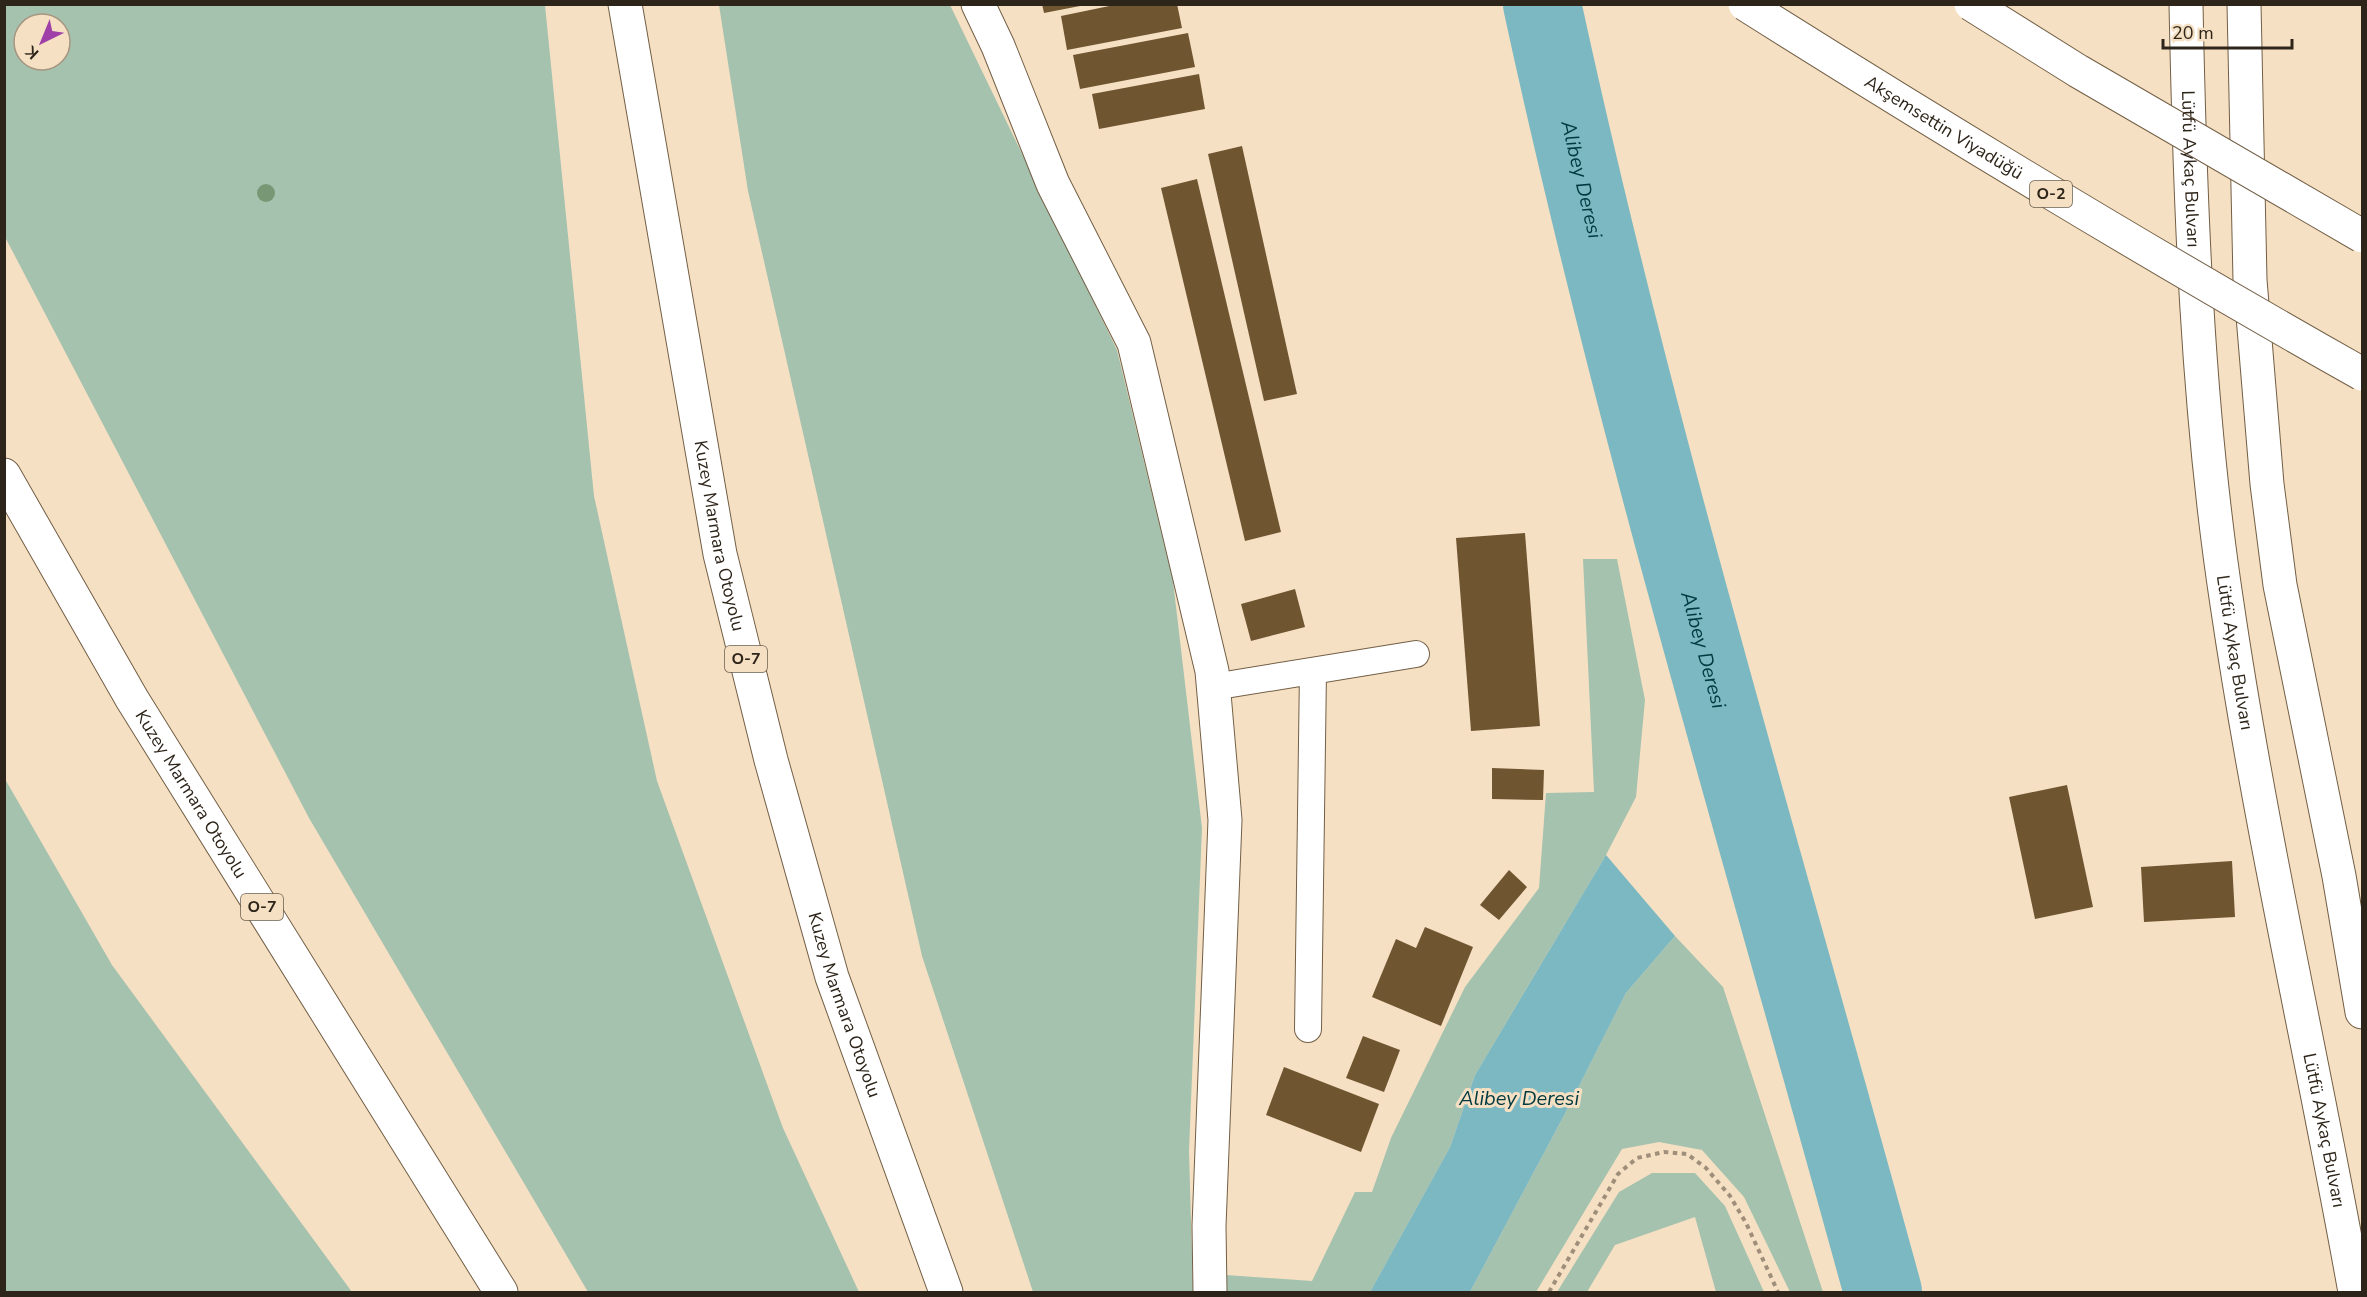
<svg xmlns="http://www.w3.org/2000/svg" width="2367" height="1297" font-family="'Nunito Sans',sans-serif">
<rect width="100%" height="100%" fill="#f6e0c3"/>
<path fill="#a5c2af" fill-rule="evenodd" d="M4,5h541l49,491 63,285 126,347 76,164h-271l-279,-474 -304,-581zM24,24h36v36h-36z
M719,5h231l167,345 56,231 29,247 -13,323 4,141h-160l-111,-336 -174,-765z
M1583,559h34l28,141 -9,97 -30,58 -131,220 -25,72 -80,145h-143l-1,-17 86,6 43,-89h17l19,-54 74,-151 74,-99 7,-95 48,-1z
M5,779l107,186 240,327h-347z
M1675,936l48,51 100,305h-33l-46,-95 -42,-47 -43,-8 -37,7 -86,143h-66l98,-184 58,-115z
M1652,1173h43l30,33 39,86h-48l-21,-75 -80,28 -28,47h-30l62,-100z"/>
<path fill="#7cb8c1" d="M1606,855l69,81 -49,57 -58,115 -98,184h-100l80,-145 25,-72z"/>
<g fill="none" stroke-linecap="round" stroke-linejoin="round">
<path stroke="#7cb8c1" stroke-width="78" id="s1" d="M1542,4c94,435 224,860 341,1288"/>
</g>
<path fill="#705531" d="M1042,4h37l1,2 -36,7z
M1119,4h58l5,24 -115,22 -6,-34z
M1188,33l7,34 -115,22 -7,-34z
M1199,74l6,35 -106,20 -7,-35z
M1242,146l55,248 -33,7 -56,-247z
M1197,179l84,353 -36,9 -84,-353z
M1525,533l15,193 -69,5 -15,-193z
M1295,589l10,38 -54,14 -10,-37z
M1492,768l52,2 -1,30 -51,-1z
M2067,785l26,122 -58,12 -26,-122z
M2232,861l3,56 -91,5 -3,-55z
M1509,870l18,17 -28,33 -19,-15z
M1425,927l48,20 -32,79 -69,-29 24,-58 20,9z
M1363,1036l37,14 -16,42 -38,-14z
M1284,1067l95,37 -18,48 -95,-37z"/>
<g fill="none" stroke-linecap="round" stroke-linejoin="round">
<defs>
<path id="lane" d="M1213,687l203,-33
M1308,1029l5,-358"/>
<path id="street" d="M978,4l20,42 55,138 81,159 78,328 13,149 -16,406 1,66"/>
<g id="primary">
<path id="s2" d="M2186,4c4,200 11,403 41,600 34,231 87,459 128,688"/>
<path d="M2244,4l6,276 17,204 13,101 59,291 23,136"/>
</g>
<g id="highway">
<path id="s3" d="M625,4l95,550 51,206 61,217 114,315"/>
<path id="s4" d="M4,475l128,224 369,593"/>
</g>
</defs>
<use href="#lane" stroke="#725f46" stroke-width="28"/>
<use href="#street" stroke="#725f46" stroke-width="35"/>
<use href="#primary" stroke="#725f46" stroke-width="35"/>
<use href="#highway" stroke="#725f46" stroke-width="35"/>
<path stroke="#9f8e79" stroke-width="4" stroke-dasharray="4.5 4.5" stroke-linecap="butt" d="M1549,1292l69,-118 19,-16 27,-6 23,2 19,14 24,28 16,27 32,69"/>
<use href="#lane" stroke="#fff" stroke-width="26"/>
<use href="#street" stroke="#fff" stroke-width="33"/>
<use href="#primary" stroke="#fff" stroke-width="33"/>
<use href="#highway" stroke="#fff" stroke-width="33"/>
<defs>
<g id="highway-bridge">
<path id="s5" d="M1745,4c203,128 408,252 617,370"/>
<path d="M1971,4l107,67 284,165"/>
</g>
</defs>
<use href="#highway-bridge" stroke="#725f46" stroke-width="35" stroke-linecap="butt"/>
<use href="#highway-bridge" stroke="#fff" stroke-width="33"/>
</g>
<circle fill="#789775" cx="266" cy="193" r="9"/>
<g text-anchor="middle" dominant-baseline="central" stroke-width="6" stroke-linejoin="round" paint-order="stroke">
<g fill="#f6e0c3" stroke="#6a5d4d" stroke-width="1.5">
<rect x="2030" y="181" width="42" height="26" rx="4.5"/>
<rect x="725" y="646" width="42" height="26" rx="4.5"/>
<rect x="241" y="894" width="42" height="26" rx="4.5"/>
</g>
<g font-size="16" font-weight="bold" fill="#2e251a">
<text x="2051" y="194">O-2</text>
<text x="746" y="659">O-7</text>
<text x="262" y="907">O-7</text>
</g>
<g font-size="18" fill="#2e251a" stroke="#f6e0c3">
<text stroke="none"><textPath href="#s5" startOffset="234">Akşemsettin Viyadüğü</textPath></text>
<text stroke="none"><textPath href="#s2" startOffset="165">Lütfü Aykaç Bulvarı</textPath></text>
<text stroke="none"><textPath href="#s3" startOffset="540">Kuzey Marmara Otoyolu</textPath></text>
<text stroke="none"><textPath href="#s2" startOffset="651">Lütfü Aykaç Bulvarı</textPath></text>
<text stroke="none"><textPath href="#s4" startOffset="370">Kuzey Marmara Otoyolu</textPath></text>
<text stroke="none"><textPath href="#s3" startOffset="1026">Kuzey Marmara Otoyolu</textPath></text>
<text stroke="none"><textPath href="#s2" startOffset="1137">Lütfü Aykaç Bulvarı</textPath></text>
</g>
<g font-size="20" font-style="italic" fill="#003940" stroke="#f6e0c3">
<text stroke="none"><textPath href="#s1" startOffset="180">Alibey Deresi</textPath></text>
<text stroke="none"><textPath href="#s1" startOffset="666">Alibey Deresi</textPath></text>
<text x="1519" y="1098">Alibey Deresi</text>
</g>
</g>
<rect width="2367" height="1297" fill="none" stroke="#2e251a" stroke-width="12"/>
<g transform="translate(42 42) rotate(223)"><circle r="28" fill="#f6e0c3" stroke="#a6957f" stroke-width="1.5"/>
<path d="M0-4.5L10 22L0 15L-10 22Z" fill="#9f40a8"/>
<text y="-9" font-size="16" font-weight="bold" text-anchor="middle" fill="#2e251a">K</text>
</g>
<path d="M2163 39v9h129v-9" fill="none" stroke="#2e251a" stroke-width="3"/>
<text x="2172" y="39" font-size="18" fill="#2e251a" stroke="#f6e0c3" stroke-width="4.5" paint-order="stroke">20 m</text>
</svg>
